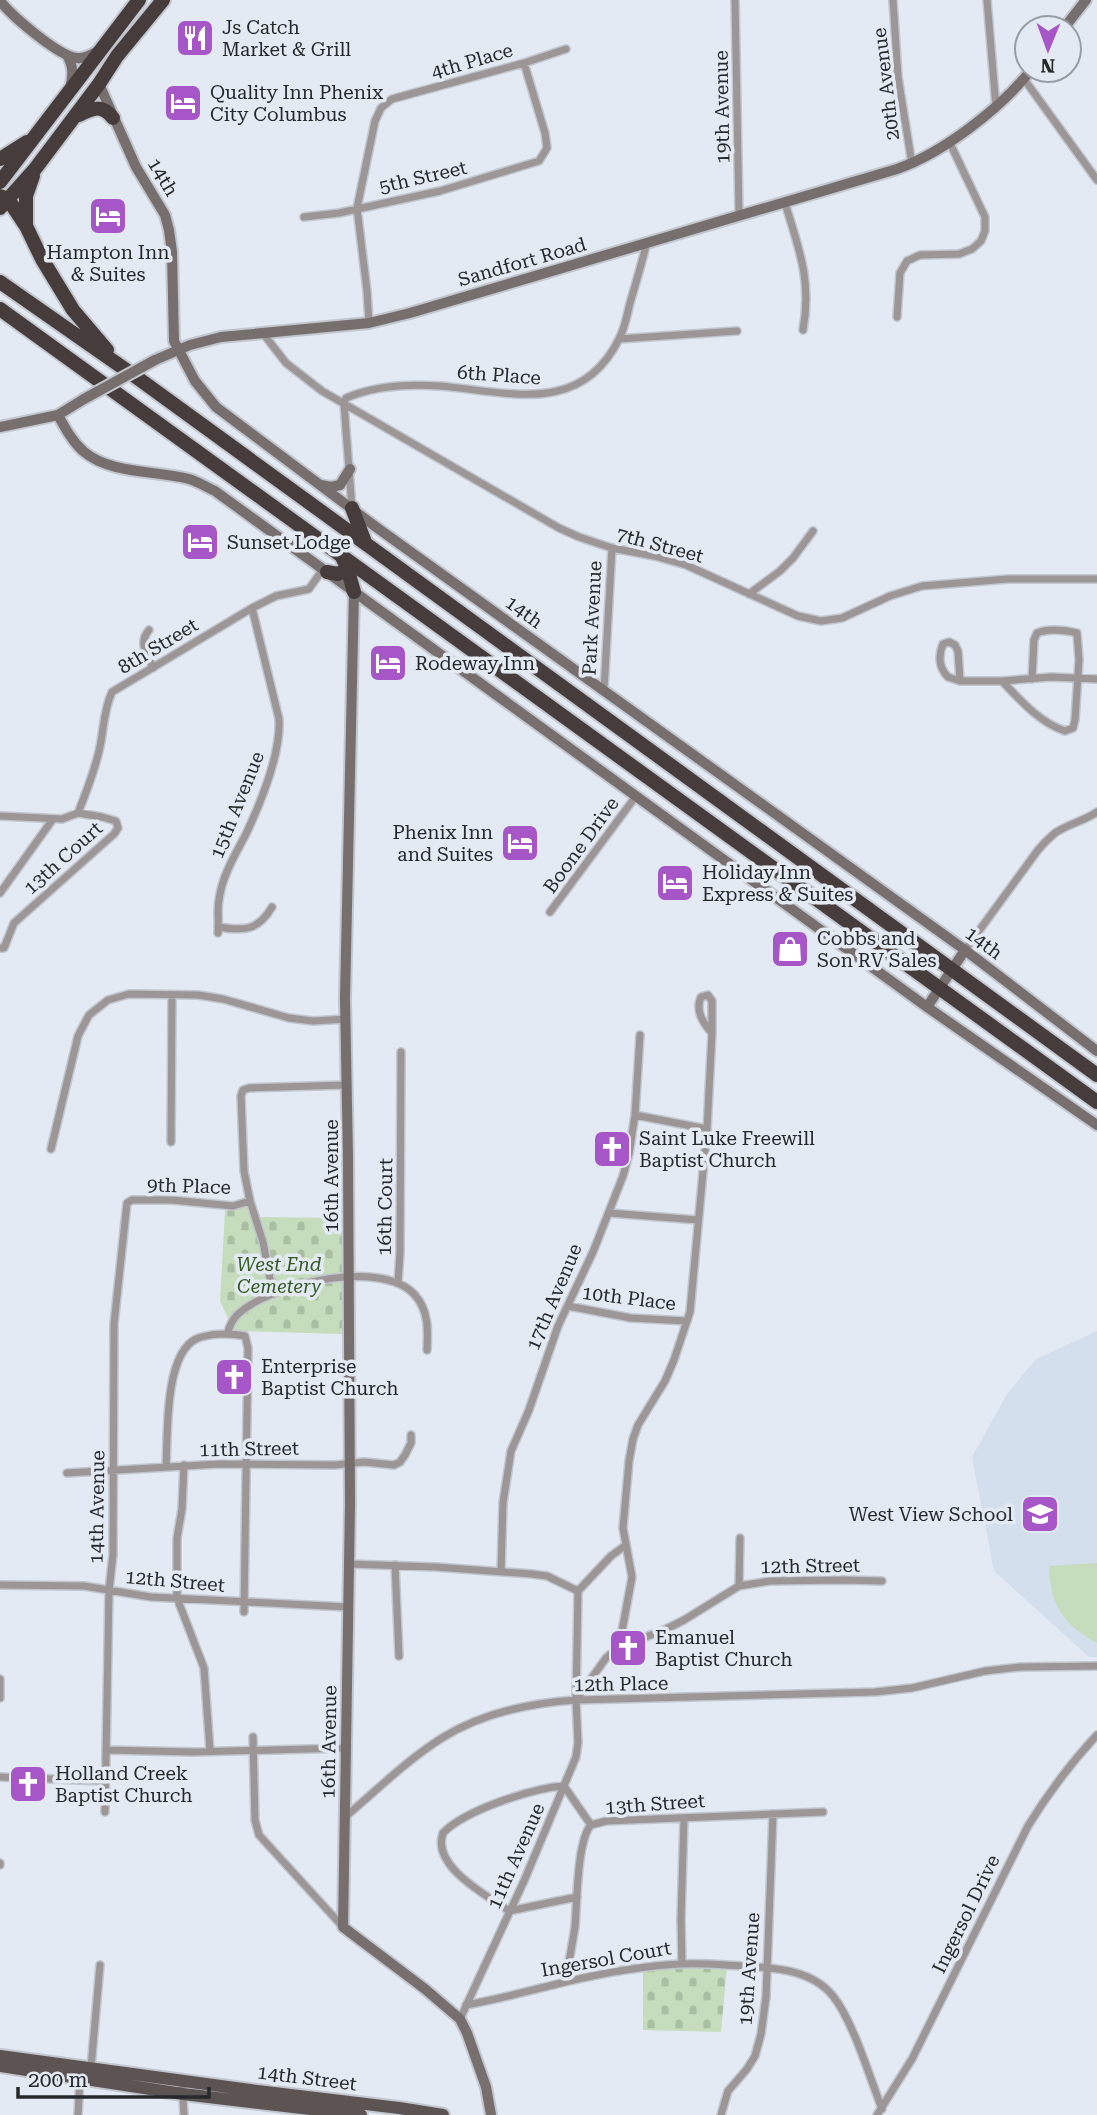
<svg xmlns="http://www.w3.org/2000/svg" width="1097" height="2115" font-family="'Roboto Serif',serif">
<defs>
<pattern id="cemetery-stones" width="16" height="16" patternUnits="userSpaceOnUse" patternTransform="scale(1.75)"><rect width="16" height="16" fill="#c5ddbc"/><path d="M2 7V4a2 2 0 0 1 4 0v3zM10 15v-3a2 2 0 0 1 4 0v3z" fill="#a9bea2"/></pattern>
</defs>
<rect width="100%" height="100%" fill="#e4eaf3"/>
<path fill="#d4dfed" d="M1097,1331v326h-8l-95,-86 -22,-114 35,-63 29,-35z"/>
<path fill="#c5ddbc" d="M1097,1563v80c-34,-18 -47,-39 -48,-77z"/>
<path fill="url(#cemetery-stones)" d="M248,1205l4,12 93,1v116l-111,-3 -14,-30 5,-90z
M727,1966l-6,66 -78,-2v-59l40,-4z"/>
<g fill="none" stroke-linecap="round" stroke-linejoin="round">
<defs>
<path id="street" d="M735,0l4,214
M893,0l5,77 14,87
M987,0l9,107
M1024,79l73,101
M785,203c14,46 27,78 18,127
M304,217l35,-4 101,-22 99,-30 8,-13 -2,-15 -21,-70
M897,317l3,-44 7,-12 13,-6 39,-1 13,-5 9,-8 4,-10v-14l-36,-76
M369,323l-2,-32 -10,-83 18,-87 6,-13 11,-9 132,-36 42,-14
M262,332l24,31 36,28 237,137 20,9 33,11 42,8 32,9 112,51 23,5 21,-3 48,-22 32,-10 86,-7h89
M619,339l118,-8
M352,508l-8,-104 2,-6c28,-12 64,-14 94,-12 69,6 141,30 179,-47 6,-11 8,-24 11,-36 6,-20 12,-41 17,-61
M749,594l31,-23 13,-13 20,-27
M149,630c-11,13 -2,24 4,38
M949,642l6,3 3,6 2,30 -12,-4c-9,-9 -10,-21 -5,-33z
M960,681h42c18,19 37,41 63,50l8,-3 2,-8 4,-60 -2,-27c-13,-3 -27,-5 -40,0l-3,7 -2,39
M1002,681l49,-4 46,2
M604,690l8,-142
M0,816l62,3 16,-6c8,-20 16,-40 21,-62 5,-20 4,-40 13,-59l140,-84 24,-12 33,-7 14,-20
M0,893l53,-74
M550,912l86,-116
M218,927c26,4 40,4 54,-20
M218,933c1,-11 -1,-23 1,-33 3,-24 16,-45 27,-66 15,-32 35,-81 33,-115l-27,-111
M0,948h4l10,-25 100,-89 4,-6 -2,-7 -14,-4 -24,-4
M965,950l73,-100c5,-6 11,-12 17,-17 13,-9 29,-12 42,-21
M708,995l4,6v32c-9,-10 -17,-22 -11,-36z
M635,1115l72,14
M171,1142l1,-147
M51,1149l27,-113 11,-21 19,-15 21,-6 69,1 25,4 66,19 24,3 33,-2
M609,1213l89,7
M398,1282l2,-29 1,-201
M273,1294l-10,-52 -13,-41 -6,-30 -3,-75 2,-6 6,-2 98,-3
M568,1306l63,12 56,3
M227,1334c2,-6 5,-14 10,-19 32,-31 143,-57 177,-21 15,16 14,36 13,56
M184,1465l-2,44 -5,29v60l27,70 6,83
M166,1467c2,-32 -2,-112 30,-128 13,-6 35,-6 49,-3l3,12 -4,264
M67,1473l152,-9 116,1 29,-3 30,3 6,-3 5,-7 6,-12v-8
M349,1564l87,3 96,7 15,2 31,15
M395,1565l4,91
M501,1572l2,-69 8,-52 18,-41 29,-84 35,-74 30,-76 6,-22 6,-39 5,-80
M0,1585l84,1 67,11 196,10
M739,1586l1,-48
M578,1591l33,-35 15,-11
M619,1647l45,-17 20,-10 55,-34 31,-5 75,-1 37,1
M0,1679v19
M576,1700l30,-42 13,-11 13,-70 -9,-49 6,-67 4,-22 5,-14 27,-44 9,-21 16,-48 17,-183 5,-96
M253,1737l2,83 4,15 84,92
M107,1750l85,2 154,-4
M0,1777l106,4
M564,1786c-31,2 -99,24 -121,47 -12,33 43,62 66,78l68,-14
M564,1786l27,39
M105,1812l4,-222 4,-35 1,-231 13,-121 5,-3h40l61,6 17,-5
M345,1817c32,-27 62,-57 97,-79 40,-25 88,-35 134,-38l299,-8 37,-4 73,-17 36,-4 76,-1
M591,1825l15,-4 217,-9
M0,1863v2
M682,1964l-1,-45 3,-100
M565,1981c4,-17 7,-36 10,-54 2,-23 2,-87 16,-102
M466,2005c34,-6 66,-15 99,-23 38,-9 77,-16 116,-18 21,-1 43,1 64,2 31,2 67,4 88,30 20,25 37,82 49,113
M460,2019l64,-138 52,-124 2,-15 -2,-42 2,-109
M182,2081l2,34
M78,2115l2,-38 11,-9 9,-103
M721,2115l7,-24 19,-22 8,-13 6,-22 5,-37 7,-183
M877,2115l35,-56 116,-233c21,-34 41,-61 69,-91"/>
<path id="secondary" d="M0,1c12,15 58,55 77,57 7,1 14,-3 21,-7
M1064,28l22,-28
M67,55c7,12 6,21 3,34
M99,84l37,83 29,48 4,15 3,22 2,89 21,40 21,26 160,120 589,423 132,101
M155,360l35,-15 31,-8 148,-14 41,-10 487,-144c46,-16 104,-61 134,-99
M58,415c7,13 14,26 25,36 28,24 73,19 106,28 10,3 17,8 26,12l712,516 170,118
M0,427l58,-12 26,-16
M321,485l10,2 9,-2 10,-16
M354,592l-9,406 3,160 2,346 -7,423 82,62 35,30 7,14 19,54 5,28
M927,1007l38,-57"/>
<path id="primary" d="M0,2056l250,34 149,18 44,7
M0,2066l183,28 178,21"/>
<path id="highway" d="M79,115c14,-7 23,-11 34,3
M0,159l27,-17
M0,182l139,-182
M0,196l8,3 18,27 16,33 31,51 34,40
M0,208l35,-39 64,-85 18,-28 46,-56
M26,226v-30l7,-20
M0,282l139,97 958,696
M0,309l1097,793
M352,508l13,34
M342,557l5,10 7,25
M327,572l11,2 7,-4 1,-6"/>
</defs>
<use href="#street" stroke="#c2c7cf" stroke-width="10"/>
<use href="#secondary" stroke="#c2c7cf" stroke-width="14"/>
<use href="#primary" stroke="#c2c7cf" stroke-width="16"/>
<use href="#highway" stroke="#c2c7cf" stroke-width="18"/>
<use href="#street" stroke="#9c9796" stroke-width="7"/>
<use href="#secondary" stroke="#766f6e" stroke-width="10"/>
<use href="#primary" stroke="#5c5353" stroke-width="12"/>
<use href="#highway" stroke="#463c3b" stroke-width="14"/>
<defs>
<path id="secondary-bridge" d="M84,399l71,-39"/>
</defs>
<use href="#secondary-bridge" stroke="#c2c7cf" stroke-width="14" stroke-linecap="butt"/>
<use href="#secondary-bridge" stroke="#766f6e" stroke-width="10"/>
</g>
<defs>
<symbol id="restaurant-square" viewBox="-11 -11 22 22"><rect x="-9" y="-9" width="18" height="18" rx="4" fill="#a656c7" stroke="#e4eaf3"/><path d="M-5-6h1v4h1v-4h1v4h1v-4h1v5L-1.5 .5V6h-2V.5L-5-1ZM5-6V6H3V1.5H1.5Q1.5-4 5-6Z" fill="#fff"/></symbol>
<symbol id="hotel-square" viewBox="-11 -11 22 22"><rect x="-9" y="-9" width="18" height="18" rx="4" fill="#a656c7" stroke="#e4eaf3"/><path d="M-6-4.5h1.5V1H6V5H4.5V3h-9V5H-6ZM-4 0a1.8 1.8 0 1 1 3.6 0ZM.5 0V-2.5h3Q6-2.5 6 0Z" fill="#fff"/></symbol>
<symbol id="shop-square" viewBox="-11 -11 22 22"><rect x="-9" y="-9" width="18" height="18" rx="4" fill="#a656c7" stroke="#e4eaf3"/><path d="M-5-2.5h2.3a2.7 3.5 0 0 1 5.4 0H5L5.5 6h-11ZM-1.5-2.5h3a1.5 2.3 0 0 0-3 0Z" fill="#fff"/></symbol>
<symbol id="church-square" viewBox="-11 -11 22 22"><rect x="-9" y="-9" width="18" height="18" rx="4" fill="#a656c7" stroke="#e4eaf3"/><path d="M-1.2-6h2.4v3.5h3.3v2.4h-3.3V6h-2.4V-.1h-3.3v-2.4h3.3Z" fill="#fff"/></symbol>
<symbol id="school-square" viewBox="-11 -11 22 22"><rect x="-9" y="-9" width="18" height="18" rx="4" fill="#a656c7" stroke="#e4eaf3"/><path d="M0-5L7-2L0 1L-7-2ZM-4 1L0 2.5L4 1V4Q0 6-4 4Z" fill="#fff"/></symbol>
</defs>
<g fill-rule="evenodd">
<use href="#restaurant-square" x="173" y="16" width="44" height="44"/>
<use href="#hotel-square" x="161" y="81" width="44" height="44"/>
<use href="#hotel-square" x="86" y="194" width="44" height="44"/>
<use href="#hotel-square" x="178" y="520" width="44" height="44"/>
<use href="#hotel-square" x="366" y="641" width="44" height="44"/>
<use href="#hotel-square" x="498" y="821" width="44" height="44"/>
<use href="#hotel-square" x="653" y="861" width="44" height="44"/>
<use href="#shop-square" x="768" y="927" width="44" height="44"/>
<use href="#church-square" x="590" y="1127" width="44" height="44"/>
<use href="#church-square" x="212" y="1355" width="44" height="44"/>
<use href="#school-square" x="1018" y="1492" width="44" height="44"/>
<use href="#church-square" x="606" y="1626" width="44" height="44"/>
<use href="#church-square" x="6" y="1762" width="44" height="44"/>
</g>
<g text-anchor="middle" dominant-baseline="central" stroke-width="7" stroke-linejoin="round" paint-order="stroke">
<g font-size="19" fill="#26292c" stroke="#e4eaf3" text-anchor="start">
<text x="222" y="27">Js Catch<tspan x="222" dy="22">Market &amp; Grill</tspan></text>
<text x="210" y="92">Quality Inn Phenix<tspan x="210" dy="22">City Columbus</tspan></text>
<text x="108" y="252" text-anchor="middle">Hampton Inn<tspan x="108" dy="22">&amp; Suites</tspan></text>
<text x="227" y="542">Sunset Lodge</text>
<text x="415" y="663">Rodeway Inn</text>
<text x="493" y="832" text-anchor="end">Phenix Inn<tspan x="493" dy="22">and Suites</tspan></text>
<text x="702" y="872">Holiday Inn<tspan x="702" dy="22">Express &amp; Suites</tspan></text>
<text x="817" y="938">Cobbs and<tspan x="817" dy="22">Son RV Sales</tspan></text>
<text x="639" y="1138">Saint Luke Freewill<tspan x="639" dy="22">Baptist Church</tspan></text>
<text x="261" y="1366">Enterprise<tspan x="261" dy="22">Baptist Church</tspan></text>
<text x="1013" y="1514" text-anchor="end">West View School</text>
<text x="655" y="1637">Emanuel<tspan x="655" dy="22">Baptist Church</tspan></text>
<text x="55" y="1773">Holland Creek<tspan x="55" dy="22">Baptist Church</tspan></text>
</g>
<g font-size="19" fill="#26292c" stroke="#e4eaf3">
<text transform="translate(472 61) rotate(-16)">4th Place</text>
<text transform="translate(886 84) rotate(-97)">20th Avenue</text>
<text transform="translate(722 107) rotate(-91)">19th Avenue</text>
<text transform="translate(163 177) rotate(59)">14th</text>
<text transform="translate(423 177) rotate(-13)">5th Street</text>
<text transform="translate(522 262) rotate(-16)">Sandfort Road</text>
<text transform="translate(499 375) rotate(4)">6th Place</text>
<text transform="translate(660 545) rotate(15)">7th Street</text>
<text transform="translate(524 612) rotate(36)">14th</text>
<text transform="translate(592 618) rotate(-87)">Park Avenue</text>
<text transform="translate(158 646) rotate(-31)">8th Street</text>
<text transform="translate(237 805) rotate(-68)">15th Avenue</text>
<text transform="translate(581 845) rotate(-54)">Boone Drive</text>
<text transform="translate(63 858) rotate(-42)">13th Court</text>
<text transform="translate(984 943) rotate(37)">14th</text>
<text transform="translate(331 1176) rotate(-90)">16th Avenue</text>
<text transform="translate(189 1186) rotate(2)">9th Place</text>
<text transform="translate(385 1207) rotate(-89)">16th Court</text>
<text transform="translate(554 1297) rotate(-67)">17th Avenue</text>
<text transform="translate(629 1298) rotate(7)">10th Place</text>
<text transform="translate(249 1449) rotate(-1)">11th Street</text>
<text transform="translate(97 1507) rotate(-89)">14th Avenue</text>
<text transform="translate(810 1566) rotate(-1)">12th Street</text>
<text transform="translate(175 1581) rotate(5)">12th Street</text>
<text transform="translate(621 1684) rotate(-1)">12th Place</text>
<text transform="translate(329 1742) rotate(-89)">16th Avenue</text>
<text transform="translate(655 1804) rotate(-4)">13th Street</text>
<text transform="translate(516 1856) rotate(-66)">11th Avenue</text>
<text transform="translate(966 1914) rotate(-64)">Ingersol Drive</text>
<text transform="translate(606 1959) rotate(-10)">Ingersol Court</text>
<text transform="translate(749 1969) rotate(-86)">19th Avenue</text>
<text transform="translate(307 2078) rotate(7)">14th Street</text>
</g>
<g font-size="19" font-style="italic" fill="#345a23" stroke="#e4eaf3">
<text x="279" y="1264">West End<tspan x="279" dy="22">Cemetery</tspan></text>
</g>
</g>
<g transform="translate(1048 49) rotate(181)"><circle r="33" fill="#e4eaf3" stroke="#989da3" stroke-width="2"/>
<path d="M0-5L12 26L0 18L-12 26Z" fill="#a656c7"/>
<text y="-10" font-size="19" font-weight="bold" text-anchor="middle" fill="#26292c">N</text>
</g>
<path d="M18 2087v10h191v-10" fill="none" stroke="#26292c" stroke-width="3.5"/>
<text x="28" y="2087" font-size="21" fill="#26292c" stroke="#e4eaf3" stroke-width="5" paint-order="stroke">200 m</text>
</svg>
